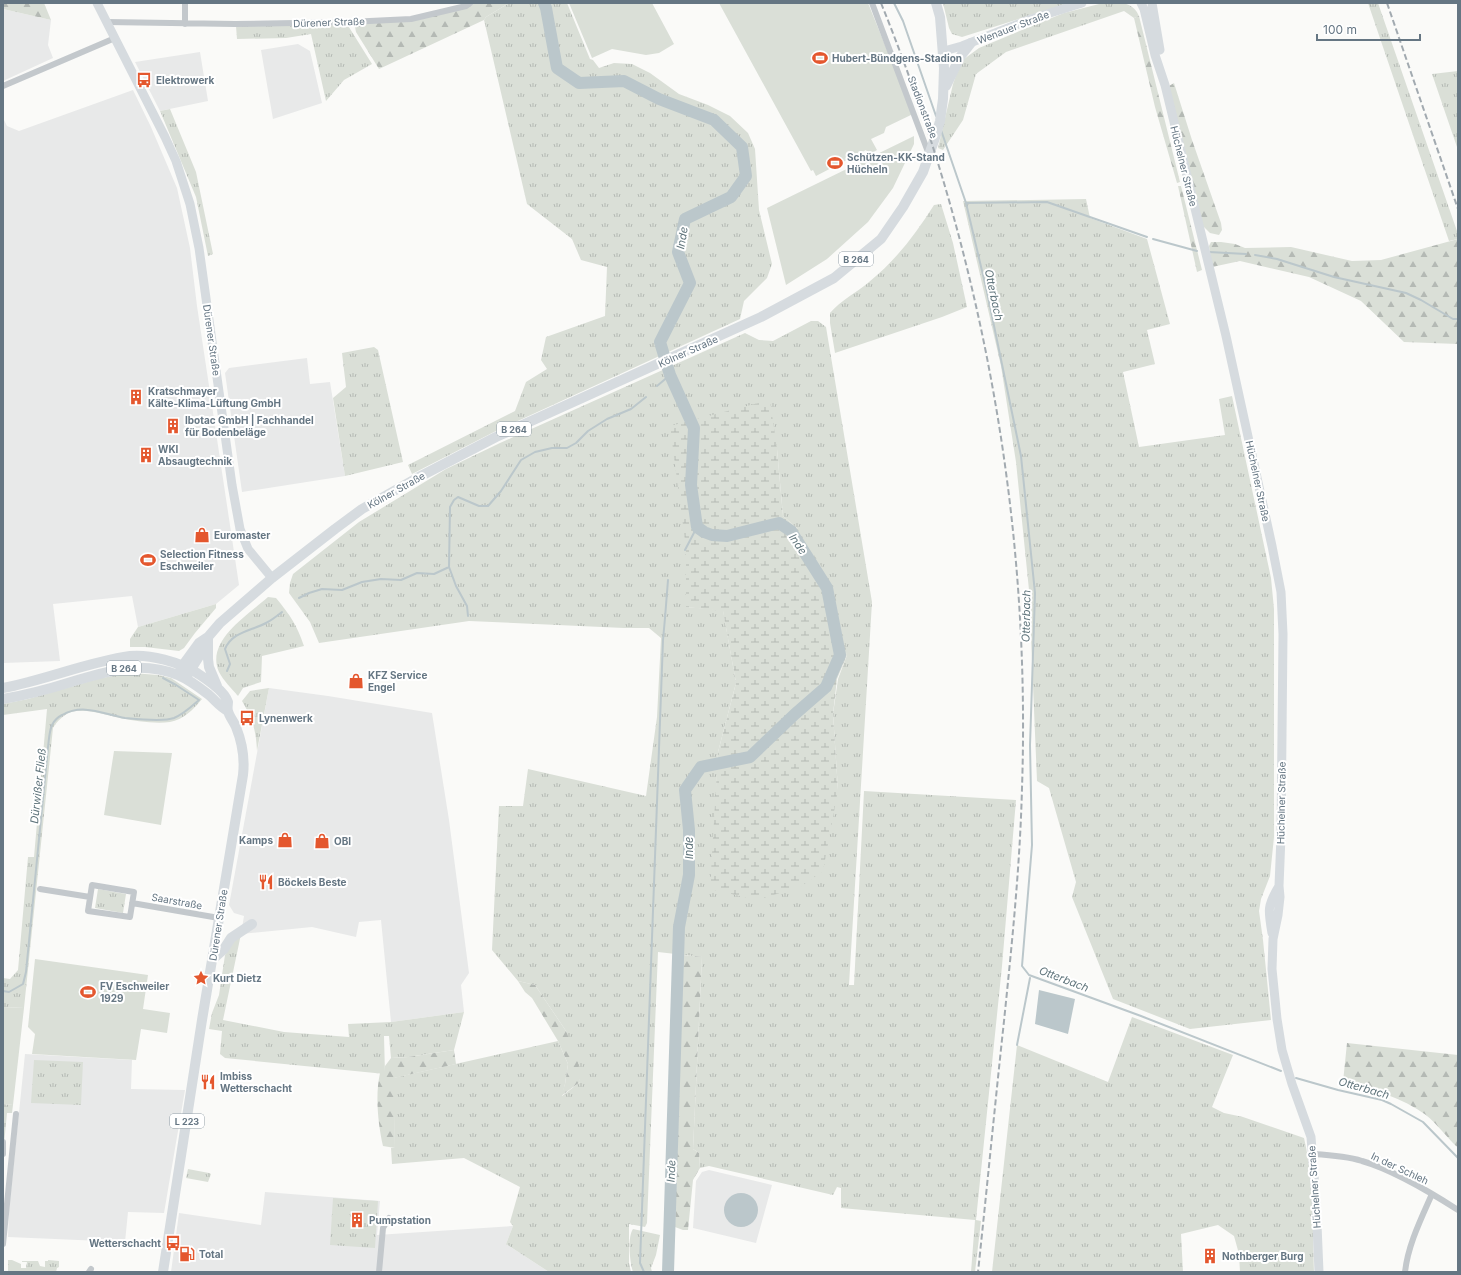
<svg xmlns="http://www.w3.org/2000/svg" width="1461" height="1275" font-family="Inter,sans-serif">
<defs>
<pattern id="grass-tufts" width="24" height="20" patternUnits="userSpaceOnUse"><rect width="24" height="20" fill="#dadfd7"/><path d="M3 7l-1-3M5 7V3M7 7l1-3M15 17l-1-3M17 17v-4M19 17l1-3" fill="none" stroke="#b4b9b4"/></pattern>
<pattern id="forest-firs" width="22" height="20" patternUnits="userSpaceOnUse"><rect width="22" height="20" fill="#dadfd7"/><path d="M5 1l3.5 6h-7zM16 11l3.5 6h-7z" fill="#b4b9b4"/></pattern>
<pattern id="wetland-marsh" width="20" height="14" patternUnits="userSpaceOnUse"><rect width="20" height="14" fill="#dadfd7"/><path d="M1 5h8M5 5V1M11 12h8M15 12V8" fill="none" stroke="#b4b9b4"/></pattern>
</defs>
<rect width="100%" height="100%" fill="#fafaf8"/>
<path fill="#e8e9e9" d="M3,9l48,11 -3,25 5,13 -50,23z
M298,44l12,7 12,52 -49,16 -12,-69z
M200,52l8,49 -48,10 -25,-49z
M133,90l18,37 26,61 13,60 7,58 42,279 -23,19 -78,23 -6,-31 -79,8 7,57 -57,2v-545l4,8 12,5z
M307,358l3,26 20,-2 15,94 -103,16 -17,-119 4,-5z
M269,688l59,8 104,17 17,107 20,153 -8,12 3,27 -73,10 -10,-102 -22,2 -3,15 -44,-10 -71,7 3,-18 -10,-3 -5,-8z
M25,1054l107,6 -1,29 54,1 -21,123 -36,-1 -3,30 -117,-5 1,-27z
M709,1170l63,15 -16,58 -63,-15 3,-47 6,-9z
M265,1192l115,9 -3,34 136,-9 -7,18 43,28h-378l8,-59 82,12z"/>
<path fill="url(#grass-tufts)" fill-rule="evenodd" d="M509,3h58l23,56 3,1 6,8 15,-5 18,1 18,9 29,21 29,11 22,11 18,17 7,16 4,61 13,54 -5,14 -23,23 -4,18 -246,113 -82,42 -4,-9 107,-54 11,-29 21,-13 -6,-9 5,-23 59,-21 2,-49 -26,-7 -9,-21 -45,-35 -43,-184 2,-3z
M943,3h126l-107,34 -10,-3 -3,-6z
M1103,3c15,0 29,-3 36,13l-5,2 -10,-7 -118,41 -30,22 -13,46 -20,30 -5,-2 15,-64 7,-20 4,-5 15,-11 55,-23 30,-12z
M1368,3h10l80,231v5l-9,2z
M347,24l25,40 -28,16 -18,21 -15,-67 -25,4 -49,1 -1,-13z
M1458,71v79l-26,-76z
M170,109l26,63 17,82 -5,2 -12,-59 -36,-86z
M1086,199l4,19 57,21 23,85 -23,6 8,34 -32,8 16,75 86,-12 -6,-36 13,-3 39,182 3,31v228l-4,39 -9,23 -2,12 4,29 8,80 -81,9 -77,-30 -41,-102 4,-15 -27,-94 -12,-7 -8,-191 -13,-128 -15,-96 -38,-165z
M941,204l12,39 14,64 -25,10 -107,36 -5,-30v-10c11,-13 26,-20 39,-31 27,-22 46,-47 65,-77z
M811,321h7l8,6 46,275 -23,383h5l10,-194 152,9 -14,166 -26,254 5,1 -6,51h-4l4,-52 -134,-12v-20l-4,-1 -4,8 -124,-29 -9,2 -1,-15 -6,-4 9,-192 -44,-5 -11,271 -2,4 -16,-3v39l2,9h-82l-43,-28 7,-18 -3,-4 10,-35 -56,-29 -72,6 -1,-16h4l-2,-70 165,-37 10,23 -3,20 -3,12 18,-14 -14,-51 -31,-46 -17,-4 -26,-31 7,-144h24l5,-37 118,27 11,-79 4,-79 -12,-10h-25l-155,-7 -150,22 -9,-21 -21,-29 1,-10 3,-9 66,-52 87,-53 54,-26 245,-110 14,7 14,1zM777,449l6,67 14,12 50,127 -9,24 -5,35 5,76 -122,6 2,-44 18,-69 -13,-73 -37,-3v-59z
M374,347l4,3 25,112 -58,14 -12,-78 13,-11 -4,-34z
M268,597l8,1c14,17 21,27 28,48l-42,10 -1,26 -18,6 -5,8c-6,-7 -15,-16 -19,-24 -14,-31 29,-57 49,-75z
M216,604v4l-21,25 -11,15 -5,3 -34,-4h-15v-8l8,-12z
M132,673l26,2 13,3 31,21c-8,10 -19,21 -32,23 -15,2 -35,-1 -50,-4 -15,-3 -33,-10 -49,-6 -6,2 -15,10 -18,16l-29,280 -21,-1v-29l7,1 8,-9 10,-113h6l13,-148 -44,6v-11l25,-5 73,-21z
M269,688l-12,63c-1,-21 -4,-31 -15,-50l8,-10z
M98,889l28,5 -3,19 -28,-5z
M241,934l-18,86 61,12 65,5 -1,-13 43,-2 73,-10 -10,38 -46,7 -17,1 -2,-22h-5l1,38 -160,-16 -5,-4 2,-23 -13,-2 3,-16 7,-18 6,-40 7,-12z
M1132,1017l101,38 -21,52 12,6 19,4 61,21c10,42 9,91 10,134h-74l-1,-18 -5,-18 -16,-11 -37,9 2,38h-191l25,-227 91,37z
M34,1060l49,2 -2,43 -50,-2z
M3,1104l10,1 -1,8h-5l-4,42z
M188,1169l21,4 2,1 -3,8 -22,-4z
M333,1198l45,3 -3,47 -45,-3z
M633,1229l27,6 -4,20 -5,13 1,4h-19c-3,-9 -6,-34 0,-43z
M8,1260h4l9,4v4h5l1,-6h-5v-1h16l2,5 5,1v-6h3v-1l11,1v6l-2,1 -1,4h-48z"/>
<path fill="url(#forest-firs)" d="M3,3h41l7,17 -48,-11z
M474,3h35l-23,14 -2,3 -105,49 -23,-37 -1,-5 4,-4 52,-2 56,-14z
M1139,16l41,166 -3,1 -22,-76 -21,-89z
M1174,83l18,57 29,83 1,7 -3,5 -9,-2 -7,-7 -34,-140z
M1178,186h3l21,84 -5,2z
M1458,239v105l-54,-2 -43,-41 -52,-24 -69,-16 -28,6 -3,-21 2,-4h10l14,2 10,4 46,-1 61,14 29,-1z
M683,955l19,2 -9,192 6,4 1,15 -7,12 -5,50h-5l-8,-3z
M518,981l17,4 31,46 12,31 2,20 -19,14 4,-12 3,-20 -10,-23 -26,-43 -7,-6z
M1347,1043l111,12v92l-2,-1c-10,-10 -19,-22 -30,-31 -23,-17 -55,-27 -83,-33z
M454,1050l2,14 -62,14 1,70 -12,-2c-5,-22 -8,-51 -3,-73h4l1,-7 6,-8 17,-1z"/>
<path fill="url(#wetland-marsh)" d="M770,400l7,49 6,67 14,12 36,57 14,70 -10,24 -4,35 5,76 -15,81 -23,16 -43,13 -47,-11 8,-137 18,-69 -13,-72 -37,-4v-59l-16,-122z"/>
<path fill="#dadfd7" d="M569,3h83l22,41 -15,9 -13,2 -34,-6 -20,9z
M719,3h149l45,111 -27,13 -2,6 -13,6 6,11 -8,5 -3,-5 -50,26 -3,-6 -2,1z
M914,136v8l-21,44 -25,34 -41,37 -41,26 -19,-77z
M114,751l58,2 -11,72 -57,-10z
M35,959l113,16 -5,34 27,4 -3,20 -26,-4 -5,31 -104,-6 3,-20 -7,-7z
M3,1007l21,1 -11,97 -10,-1z"/>
<path fill="#bbc7cb" d="M1039,990l36,9 -7,35 -33,-10z
M724 1210a17 17 0 1 1 34 0a17 17 0 1 1-34 0Z"/>
<g fill="none" stroke-linecap="round" stroke-linejoin="round">
<path stroke="#bbc7cb" stroke-width="2" d="M894,3l9,18 33,95
M941,130l25,73 21,89 34,164 14,137 -5,152 2,100 -10,121 7,9 112,41 140,55
M966,203l81,-1 100,35
M1153,239l44,12
M1209,252l37,2
M1255,255l22,4 57,18 72,16 15,7 32,19h5
M657,386l13,-11
M685,550l12,-23
M449,567l7,19 11,20 1,10
M299,598l10,-5 13,-4 20,1 20,-8 19,-3 20,1 16,-7 17,1 15,-7 1,-60 4,-7 4,-3 21,9h9l13,-15 20,-31 14,-8 17,-4h15l9,-5 12,-12 19,-12 24,-10 15,-12
M227,671l3,-7 -5,-15c7,-17 26,-18 41,-26 6,-3 11,-7 16,-11
M3,991l6,1 14,-8 3,-12 22,-225c1,-7 1,-15 4,-22 2,-4 6,-8 10,-10 21,-12 41,-1 63,3 11,1 38,4 49,0 10,-4 17,-11 25,-18l-23,-15 -13,-7
M1017,1045l13,-67
M1296,1078l42,12 44,10 9,4 32,18 35,36
M644,1272l-4,-9 23,-623 2,-22 3,-38"/>
<path stroke="#bbc7cb" stroke-width="12" d="M544,3l2,5 11,60 22,15 45,-2 35,18 55,21 28,27 4,29 -15,21 -46,22 -7,33 12,31 -30,59 10,33 24,53 -3,57 6,42 7,5 8,3 15,1 52,-13 12,8 36,57 13,67 -14,32 -31,27 -45,43 -49,10 -16,23 4,40v45l-10,52 -11,345"/>
<path stroke="#c3c8cc" stroke-width="6" d="M872,3l56,149
M107,22l128,2 114,-2 62,-3 55,-13 4,-3
M185,24v-21
M3,86l112,-48
M92,885l42,7 -4,25 -42,-6z
M40,889l50,8
M132,903l87,15
M3,1142v12
M1313,1154c16,1 33,2 49,7 32,9 68,31 96,49
M3,1244l13,-130
M89,1272l2,-3
M379,1272l4,-44 6,-10
M1405,1272c3,-27 16,-53 27,-78"/>
<path stroke="#d6dbdf" stroke-width="9" d="M97,3l68,134 11,24 14,43 9,44 33,237 8,44 8,20 24,29
M1141,3l3,6 11,46 10,30 61,251 46,210 9,46 2,42 -2,202 -2,50 1,11 -2,18 -5,24 -1,30 5,50 5,31 10,34 19,53 5,64 3,71
M1152,3l8,47
M944,51l18,-5 69,-27 51,-16
M1272,933c-4,-23 -5,-27 7,-47"/>
<path stroke="#d6dbdf" stroke-width="10" d="M946,86l14,-29 11,-14
M208,637v22l1,8 8,19
M188,674l15,-24 4,-9
M178,675l5,-10 16,-22 9,-6 12,-14 52,-45 63,-49 27,-20 55,-31 79,-41 265,-120 73,-39 47,-39 22,-32 20,-35 13,-37 4,-14 3,-22 1,-31 -4,-51 -4,-14
M3,688c43,-8 84,-26 127,-32 20,-2 49,6 67,17 9,6 27,17 31,29 0,2 -1,6 0,9 1,5 6,11 8,16 6,15 9,31 7,48l-41,245 -39,252
M3,699c23,-4 46,-10 68,-17 37,-11 69,-22 107,-7 12,5 22,13 31,20 7,6 11,12 19,16
M213,959l11,-10 7,-11 21,-14"/>
<path stroke="#a2aab0" stroke-width="2" stroke-dasharray="6 3" stroke-linecap="butt" d="M881,3c101,249 150,517 141,785 -2,78 -10,155 -18,233 -9,83 -17,167 -26,251
M1387,3l71,206"/>
</g>
<defs>
<symbol id="stadium-bare" viewBox="-9 -9 18 18"><path d="M0-5a6.5 5 0 1 0 0 10a6.5 5 0 1 0 0-10ZM-3.5-1.8h7v3.6h-7Z" fill="#e4572e" stroke="#fff" stroke-width="2.5" paint-order="stroke"/></symbol>
<symbol id="bus-bare" viewBox="-9 -9 18 18"><path d="M-5-6H5V4H4V6H2V4H-2V6H-4V4H-5ZM-3.5-4V0h7V-4ZM-3.5 1.2v1.5H-2V1.2ZM2 1.2v1.5H3.5V1.2Z" fill="#e4572e" stroke="#fff" stroke-width="2.5" paint-order="stroke"/></symbol>
<symbol id="building-bare" viewBox="-9 -9 18 18"><path d="M-4-6H4V6H1V3H-1V6H-4ZM-2.5-4.3h1.7v1.8h-1.7ZM.8-4.3h1.7v1.8H.8ZM-2.5-1h1.7V.8h-1.7ZM.8-1h1.7V.8H.8Z" fill="#e4572e" stroke="#fff" stroke-width="2.5" paint-order="stroke"/></symbol>
<symbol id="shop-bare" viewBox="-9 -9 18 18"><path d="M-5-2.5h2.3a2.7 3.5 0 0 1 5.4 0H5L5.5 6h-11ZM-1.5-2.5h3a1.5 2.3 0 0 0-3 0Z" fill="#e4572e" stroke="#fff" stroke-width="2.5" paint-order="stroke"/></symbol>
<symbol id="restaurant-bare" viewBox="-9 -9 18 18"><path d="M-5-6h1v4h1v-4h1v4h1v-4h1v5L-1.5 .5V6h-2V.5L-5-1ZM5-6V6H3V1.5H1.5Q1.5-4 5-6Z" fill="#e4572e" stroke="#fff" stroke-width="2.5" paint-order="stroke"/></symbol>
<symbol id="sight-bare" viewBox="-9 -9 18 18"><path d="M0-6L1.8-2.2L6-1.7L2.9 1.2L3.7 5.4L0 3.3L-3.7 5.4L-2.9 1.2L-6-1.7L-1.8-2.2Z" fill="#e4572e" stroke="#fff" stroke-width="2.5" paint-order="stroke"/></symbol>
<symbol id="fuel-bare" viewBox="-9 -9 18 18"><path d="M-5.5-6h7V0h2V4h1.3V-2.5L3-4.5l.8-.8L6-3V5H2.5V1h-1V6h-7ZM-4.2-4.7v3.2H.2V-4.7Z" fill="#e4572e" stroke="#fff" stroke-width="2.5" paint-order="stroke"/></symbol>
</defs>
<g fill-rule="evenodd">
<use href="#stadium-bare" x="809" y="47" width="22" height="22"/>
<use href="#bus-bare" x="133" y="69" width="22" height="22"/>
<use href="#stadium-bare" x="824" y="152" width="22" height="22"/>
<use href="#building-bare" x="125" y="386" width="22" height="22"/>
<use href="#building-bare" x="162" y="415" width="22" height="22"/>
<use href="#building-bare" x="135" y="444" width="22" height="22"/>
<use href="#shop-bare" x="191" y="524" width="22" height="22"/>
<use href="#stadium-bare" x="137" y="549" width="22" height="22"/>
<use href="#shop-bare" x="345" y="670" width="22" height="22"/>
<use href="#bus-bare" x="236" y="707" width="22" height="22"/>
<use href="#shop-bare" x="274" y="829" width="22" height="22"/>
<use href="#shop-bare" x="311" y="830" width="22" height="22"/>
<use href="#restaurant-bare" x="255" y="871" width="22" height="22"/>
<use href="#sight-bare" x="190" y="967" width="22" height="22"/>
<use href="#stadium-bare" x="77" y="981" width="22" height="22"/>
<use href="#restaurant-bare" x="197" y="1071" width="22" height="22"/>
<use href="#building-bare" x="346" y="1209" width="22" height="22"/>
<use href="#bus-bare" x="162" y="1232" width="22" height="22"/>
<use href="#fuel-bare" x="176" y="1243" width="22" height="22"/>
<use href="#building-bare" x="1199" y="1245" width="22" height="22"/>
</g>
<g text-anchor="middle" dominant-baseline="central" stroke-width="4" stroke-linejoin="round" paint-order="stroke">
<g fill="#fff" stroke="#939fa8" stroke-width="1">
<rect x="839" y="252" width="34" height="14" rx="3"/>
<rect x="497" y="422" width="34" height="14" rx="3"/>
<rect x="107" y="661" width="34" height="14" rx="3"/>
<rect x="170" y="1114" width="34" height="14" rx="3"/>
</g>
<g font-size="9" font-weight="bold" fill="#657683">
<text x="856" y="259">B 264</text>
<text x="514" y="429">B 264</text>
<text x="124" y="668">B 264</text>
<text x="187" y="1121">L 223</text>
</g>
<g font-size="10" fill="#657683" stroke="#fff">
<text transform="translate(329 22) rotate(-2)">Dürener Straße</text>
<text transform="translate(1013 27) rotate(-21)">Wenauer Straße</text>
<text transform="translate(923 107) rotate(69)">Stadionstraße</text>
<text transform="translate(1184 166) rotate(76)">Hüchelner Straße</text>
<text transform="translate(212 340) rotate(82)">Dürener Straße</text>
<text transform="translate(688 351) rotate(-24)">Kölner Straße</text>
<text transform="translate(1258 481) rotate(78)">Hüchelner Straße</text>
<text transform="translate(396 490) rotate(-29)">Kölner Straße</text>
<text transform="translate(1281 803) rotate(-89)">Hüchelner Straße</text>
<text transform="translate(177 901) rotate(10)">Saarstraße</text>
<text transform="translate(218 925) rotate(-81)">Dürener Straße</text>
<text transform="translate(1400 1168) rotate(25)">In der Schleh</text>
<text transform="translate(1314 1187) rotate(-94)">Hüchelner Straße</text>
</g>
<g font-size="10" font-weight="bold" fill="#657683" stroke="#fff" text-anchor="start">
<text x="832" y="58">Hubert-Bündgens-Stadion</text>
<text x="156" y="80">Elektrowerk</text>
<text x="847" y="157">Schützen-KK-Stand<tspan x="847" dy="12">Hücheln</tspan></text>
<text x="148" y="391">Kratschmayer<tspan x="148" dy="12">Kälte-Klima-Lüftung GmbH</tspan></text>
<text x="185" y="420">Ibotac GmbH | Fachhandel<tspan x="185" dy="12">für Bodenbeläge</tspan></text>
<text x="158" y="449">WKI<tspan x="158" dy="12">Absaugtechnik</tspan></text>
<text x="214" y="535">Euromaster</text>
<text x="160" y="554">Selection Fitness<tspan x="160" dy="12">Eschweiler</tspan></text>
<text x="368" y="675">KFZ Service<tspan x="368" dy="12">Engel</tspan></text>
<text x="259" y="718">Lynenwerk</text>
<text x="273" y="840" text-anchor="end">Kamps</text>
<text x="334" y="841">OBI</text>
<text x="278" y="882">Böckels Beste</text>
<text x="213" y="978">Kurt Dietz</text>
<text x="100" y="986">FV Eschweiler<tspan x="100" dy="12">1929</tspan></text>
<text x="220" y="1076">Imbiss<tspan x="220" dy="12">Wetterschacht</tspan></text>
<text x="369" y="1220">Pumpstation</text>
<text x="161" y="1243" text-anchor="end">Wetterschacht</text>
<text x="199" y="1254">Total</text>
<text x="1222" y="1256">Nothberger Burg</text>
</g>
<g font-size="11" font-style="italic" fill="#60757c" stroke="#fff">
<text transform="translate(682 238) rotate(-80)">Inde</text>
<text transform="translate(994 295) rotate(78)">Otterbach</text>
<text transform="translate(798 544) rotate(56)">Inde</text>
<text transform="translate(1026 616) rotate(-89)">Otterbach</text>
<text transform="translate(38 786) rotate(-84)">Dürwißer Fließ</text>
<text transform="translate(689 848) rotate(-90)">Inde</text>
<text transform="translate(1064 979) rotate(21)">Otterbach</text>
<text transform="translate(1364 1088) rotate(16)">Otterbach</text>
<text transform="translate(671 1171) rotate(-88)">Inde</text>
</g>
</g>
<rect width="1461" height="1275" fill="none" stroke="#657683" stroke-width="8"/>
<path d="M1317 34v6h103v-6" fill="none" stroke="#657683" stroke-width="2"/>
<text x="1323" y="34" font-size="12" fill="#657683" stroke="#ffffff" stroke-width="3" paint-order="stroke">100 m</text>
</svg>
